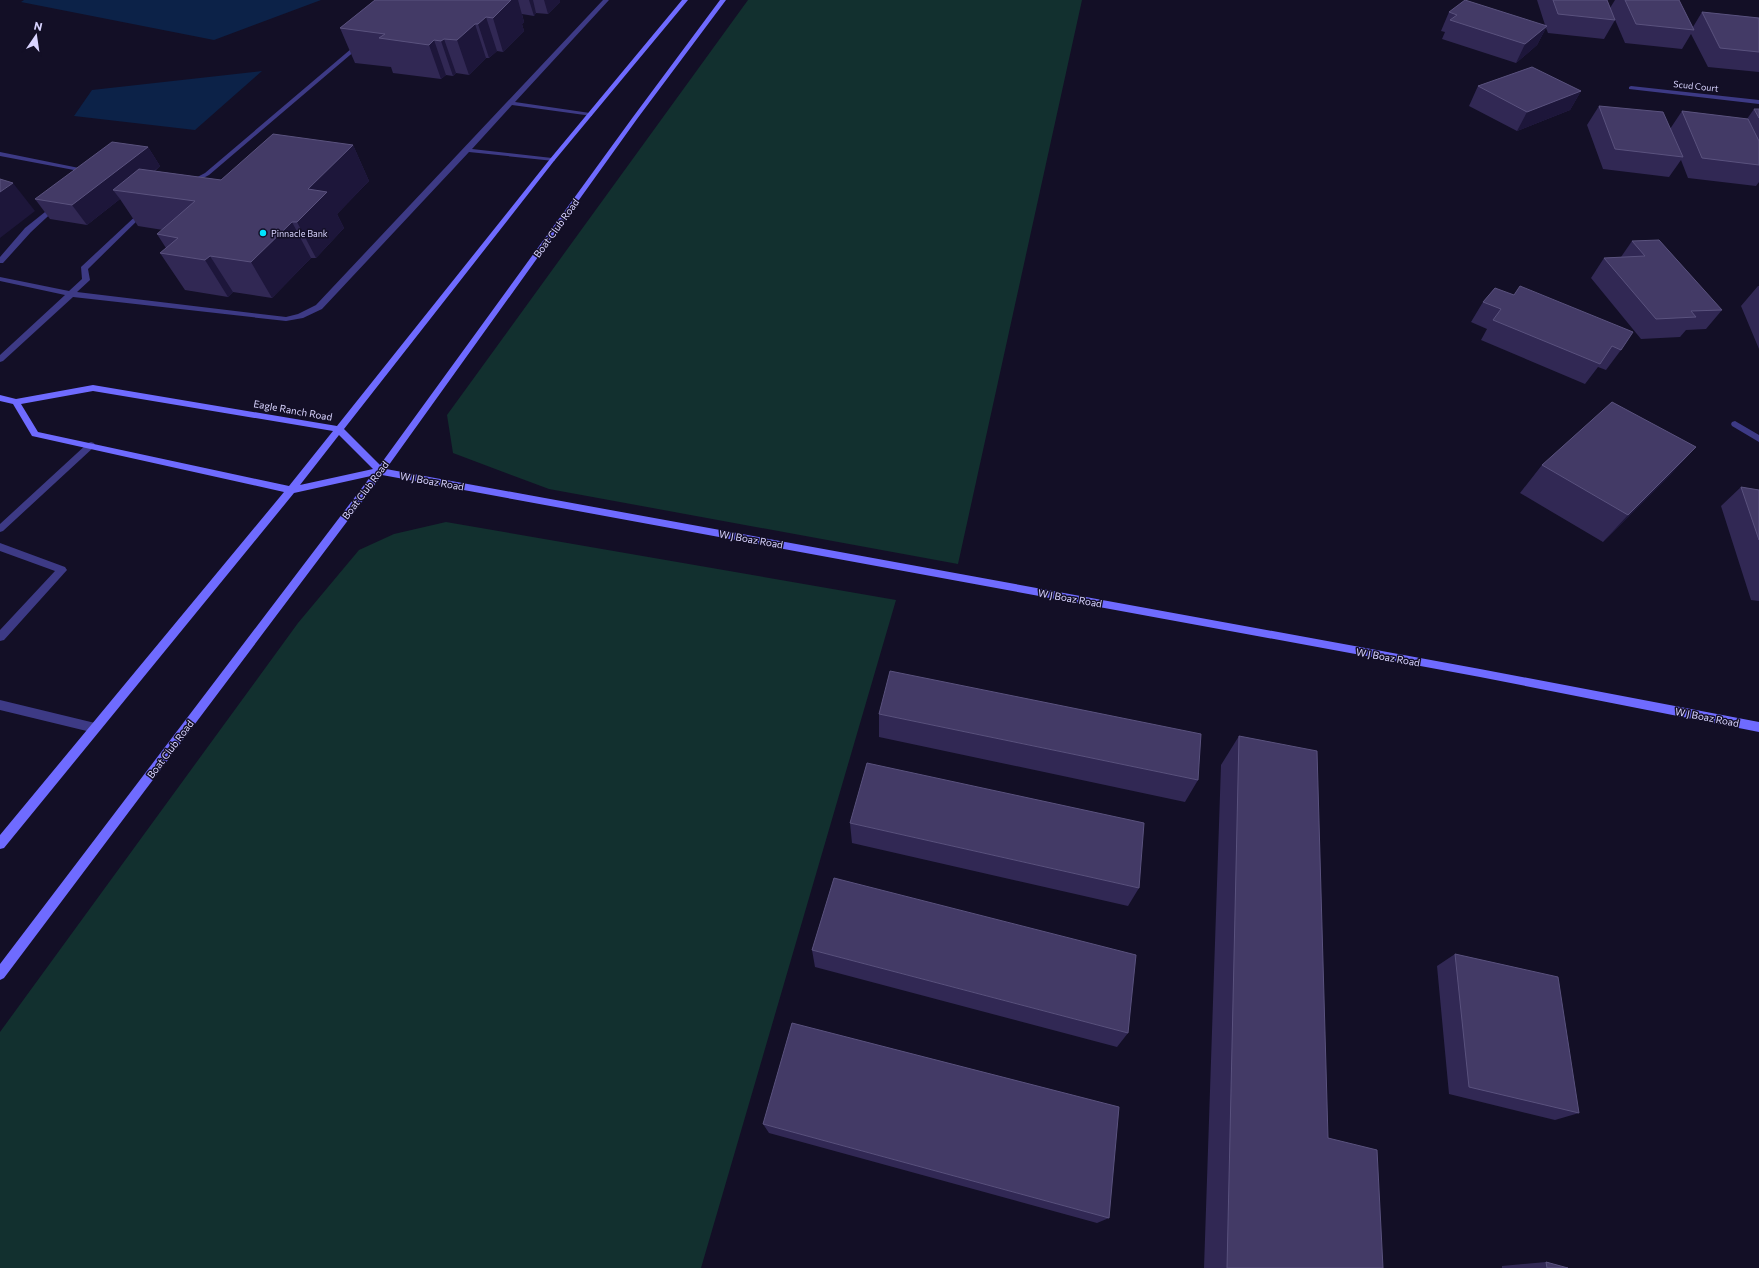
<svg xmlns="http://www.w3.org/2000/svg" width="1759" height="1268" font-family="Commissioner,sans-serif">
<rect width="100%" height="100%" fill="#130f26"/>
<path fill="#12302f" d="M748,0h334l-124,564 -409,-75 -96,-36 -6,-38z
M446,522l450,78 -195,668h-701v-236l298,-409 61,-73 35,-16z"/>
<path fill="#0c2248" d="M24,0h297l-107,40 -193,-38z
M262,71l-67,59 -121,-14 18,-26z"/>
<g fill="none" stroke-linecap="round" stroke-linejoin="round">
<path fill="#3d3a85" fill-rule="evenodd" d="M603,0h6l-94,102 75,11 2,1v2l-80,-11 -40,44 80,9 3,2 -1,1 -85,-9 -147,157 -19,9 -17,3 -213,-24 -70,64 -3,1v-7l65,-60 -65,-14v-4l69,14 13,-12 -1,-12 60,-56 2,-1 3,2 -1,1 -57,56 2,11 -13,12 209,25 12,-3 18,-9z
M358,43l5,1 -154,131 -19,10h-4v-2l19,-10z
M0,152l79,16 1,13 -3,2 -3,-2v-11l-74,-14z
M55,204l5,1 -29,27 -28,31h-3v-6l25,-29z
M91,442l3,1 1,2 -1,2 -91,84 -3,1v-8l88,-81z
M0,543l65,24 2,3 -63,70 -4,1v-11l55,-59 -55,-20z
M0,700l95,23 4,2 1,3 -1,3 -4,2 -95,-23z"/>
<path fill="#3d3a85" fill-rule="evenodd" d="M1631,86l128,14v4l-130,-15v-2z
M1735,421l24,14v7l-27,-16 -1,-2 1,-2z"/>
<path fill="#6f6bff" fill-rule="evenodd" d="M682,0h6l-134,161 -210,268 36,36 253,-348 87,-117h6l-89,119 -251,350 1094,200 279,53v10l-279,-55 -1098,-202 -378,503 -4,2v-16l371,-488 -77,17 -290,355 -4,1v-14l284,-343 -252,-56 -19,-32 -13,-3v-6l16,4 77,-14 244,41 213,-267zM93,391l240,40 -44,55 -251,-54 -17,-28zM339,435l34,34 -73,16z"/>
</g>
<path fill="#312854" d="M375,0h185v2l-12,12 -12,-1 -2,3 -12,-2 2,8 -2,2 2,7 -21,21 -6,-1 -8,7h-3l-17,17 -13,-2 -3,3 -7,-1 -5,4 -48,-6 -2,-6 -36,-4 -15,-35z
M1537,0h70l8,20 -11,19 -56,-6 -2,-5 -9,17 -21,18 -74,-24 3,-7 -4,-1 8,-19 96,13z
M1615,0h64l14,27 9,-15 57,6v54l-51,-5 -17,-33 -9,15 -57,-6 -15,-35z
M1478,86l103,5 -11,19 -53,21 -48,-25z
M1599,106l71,23 12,-18 65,8 7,-10h5v73l-3,4 -68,-8 -7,-18 -12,17 -66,-8 -16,-44z
M353,145l16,36 -32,33 7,14 -28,30h-5l-39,40 -39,-6 -5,5 -43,-7 -25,-37 6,-5 -9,-14 6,-4 -25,-4 -18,-27 -33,26 -37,-6 -15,-20 113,-52 12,19 -5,5 66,9z
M1632,241l90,69 -16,19 -20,1 -6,7 -39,2 -50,-61 13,-20 17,-1z
M1758,286h1v63l-18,-43z
M1495,288l126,62 -15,20 -8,-3 -13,17 -104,-44 6,-11 -16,-7 12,-20z
M1696,447l-26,28 -67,67 -83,-49 22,-28z
M1741,487l18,3v111l-8,-1 -30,-94z
M879,714l319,66 -13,22 -306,-65z
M1239,736l89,402 55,130h-179l17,-503z
M850,823l289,65 -11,18 -276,-63z
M812,950l316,83 -11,14 -302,-80z
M1455,954l124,159 -24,7 -106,-26 -12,-128z
M763,1124l346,94 -12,5 -328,-90z
M1546,1262l22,6h-66v-2z"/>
<path fill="#1d163a" d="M503,0h15l6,22 -2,2 2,7 -21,21 -10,-34z
M529,0h4l3,13 -2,3z
M544,0h16v2l-12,12z
M486,17l11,34 -8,7 -11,-34z
M475,24l11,34 -17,17 -12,-35z
M1547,26l-10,19 -21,18 9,-19z
M444,39l12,34 -3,3 -12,-35z
M434,40l12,35 -5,4 -12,-34z
M1581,91l-11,19 -53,21 10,-19z
M353,145l16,36 -32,33 7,14 -28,30 -19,-36 11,-33z
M148,147l12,19 -32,26 -15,-2 7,9 -33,26 -15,-20z
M13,183l22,28 -35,27v-46z
M292,222l19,36 -39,40 -21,-36z
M210,256l23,36 -5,5 -23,-37z
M1696,447l-26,28 -67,67 25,-27z"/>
<path fill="#433a66" stroke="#5a527e" d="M375,0h136l-18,18 -7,-1 -8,7h-3l-18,16 -13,-1 -3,2 -7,-1 -5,5 -50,-7 6,-4 -45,-6z
M1465,0l82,26 -22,18 -75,-24 7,-5 -8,-3z
M1553,0h54l8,20 -57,-6z
M1625,0h54l15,30 -58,-6z
M1702,12l57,6v34l-39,-4z
M1532,67l49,24 -54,21 -49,-26z
M1599,106l64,6 20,45 -68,-8z
M1754,109h5v9z
M1682,111l66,8 11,22v24l-57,-7z
M273,134l80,11 -45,44 19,3 -30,30h-5l-41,40 -41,-6 -5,4 -45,-7 18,-15 -21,-4 38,-33 -82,-11 26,-21 82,11z
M112,142l36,5 -76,58 -37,-6z
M0,179l13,4 -13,9z
M1659,240l63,70 -31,1 5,6 -40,2 -52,-61 41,-2 -13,-15z
M1520,286l113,46 -12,18 -9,-4 -12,18 -107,-44 8,-11 -18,-7 12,-14 19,7z
M1612,402l84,45 -68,68 -86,-50z
M1741,487l18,3v50z
M890,671l311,63 -3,46 -319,-66z
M1239,736l78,15 11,387 49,12 6,118h-156z
M867,763l277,60 -5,65 -289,-65z
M834,878l302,77 -8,78 -316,-83z
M1455,954l103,23 21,136 -110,-26z
M792,1023l327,84 -10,111 -346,-94z
M1546,1262l22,6h-21z"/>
<circle fill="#00e5ff" stroke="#130f26" stroke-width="1.5" cx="263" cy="233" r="4"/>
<g text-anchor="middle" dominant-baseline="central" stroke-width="3" stroke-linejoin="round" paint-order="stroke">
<g font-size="9" fill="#d9d4ff" stroke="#130f26">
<text transform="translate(1696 86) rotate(6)">Scud Court</text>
</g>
<g font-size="9" fill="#d9d4ff" stroke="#130f26" text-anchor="start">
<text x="271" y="233">Pinnacle Bank</text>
</g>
<g font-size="10" fill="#d9d4ff" stroke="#130f26">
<text transform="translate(556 228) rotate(-54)">Boat Club Road</text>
<text transform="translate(293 410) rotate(10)">Eagle Ranch Road</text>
<text transform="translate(432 481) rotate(10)">W J Boaz Road</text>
<text transform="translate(365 490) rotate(-53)">Boat Club Road</text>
<text transform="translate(751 539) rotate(10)">W J Boaz Road</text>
<text transform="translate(1070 598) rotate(10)">W J Boaz Road</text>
<text transform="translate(1388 657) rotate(10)">W J Boaz Road</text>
<text transform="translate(1707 717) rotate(11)">W J Boaz Road</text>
<text transform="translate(170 749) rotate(-53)">Boat Club Road</text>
</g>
</g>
<g transform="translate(36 36) rotate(13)" stroke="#130f26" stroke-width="3" paint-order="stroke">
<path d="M0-3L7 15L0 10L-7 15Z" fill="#d9d4ff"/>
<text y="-6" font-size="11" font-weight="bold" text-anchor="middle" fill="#d9d4ff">N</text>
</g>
</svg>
